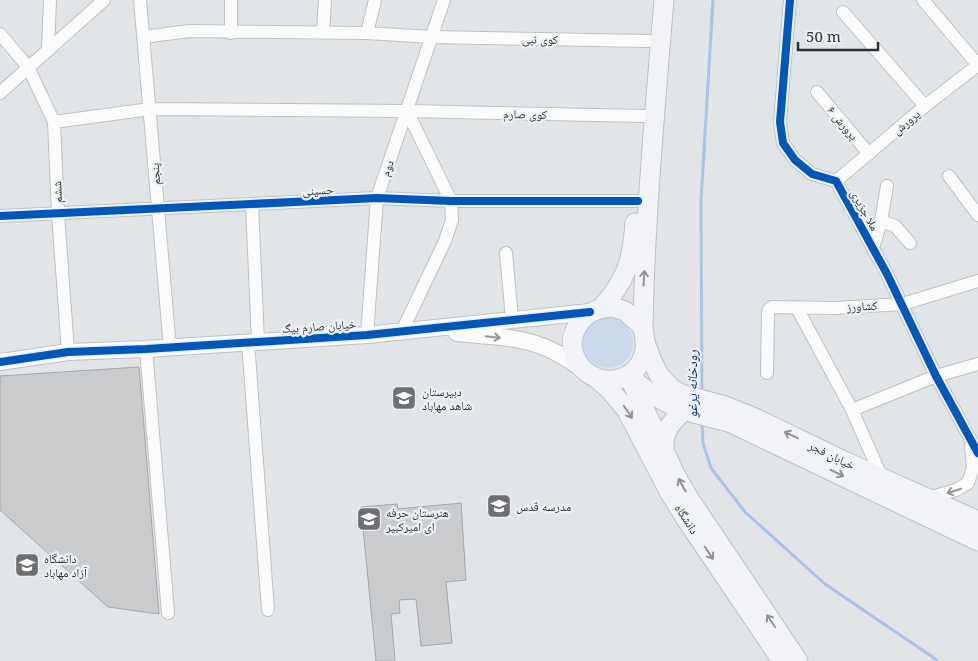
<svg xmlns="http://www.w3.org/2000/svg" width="978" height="661" font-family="'Noto Serif','Noto Naskh Arabic',serif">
<rect width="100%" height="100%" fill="#e2e5e8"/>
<path fill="#ccd9ed" d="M583 343a25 25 0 1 1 50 0a25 25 0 1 1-50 0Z"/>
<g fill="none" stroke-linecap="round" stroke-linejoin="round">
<path stroke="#a9c2e5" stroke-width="3" d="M702,393l-1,-192 12,-201
M702,422l1,21 8,25 34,44 80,72 109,74 3,3"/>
</g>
<path fill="#caccce" stroke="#a4a6a8" d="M139,367l5,60 15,187 -51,-7 -108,-97v-134z
M461,503l5,77 -20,2 6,61 -31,3 -5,-47 -17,1 1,13 -9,1 4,47h-19l-15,-154 36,-3 1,5z"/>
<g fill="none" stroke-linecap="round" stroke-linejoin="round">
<defs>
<path id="minor" d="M140,0l30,348
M790,0l-10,122 3,21 12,17 17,14 24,7 51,93 49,102 42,77
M843,12l82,94
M323,32l2,-32
M231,33v-33
M367,33l8,-33
M0,34l28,33 26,55 4,92 10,138
M143,37l46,-6 178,2 65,4 217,4
M48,50l2,-50
M817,92l52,62
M0,93l104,-93
M54,122l96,-13 257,2 237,5
M949,176l29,39
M836,181l89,-75 53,-41 -55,-65
M252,204l6,138
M0,216l377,-18 74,3h187
M881,221l14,5 15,17
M873,248l8,-27 6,-35
M506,253l6,66
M797,308l55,102 30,68
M402,331l43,-90 7,-21 -1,-19 -44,-90
M367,335l10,-137 67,-198
M248,342l20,268
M146,349l22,264
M767,373l1,-59 1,-5 3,-2 63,1 68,-4 75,-23
M852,410l84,-34 42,-12
M927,498l29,-8 12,-7 5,-15 -2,-23"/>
<path id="tertiary" d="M457,333c29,3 61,3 87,14 14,5 25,13 37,21
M0,362l68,-10 78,-3 221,-14 223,-23"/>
<path id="secondary" d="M613,307l12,4 18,16c1,8 3,15 2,23 -7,40 -62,40 -72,1 -2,-8 0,-18 5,-26 8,-13 20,-17 35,-18z
M601,308c26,-28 31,-48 34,-85
M643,327c2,-109 12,-218 21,-327
M645,342l7,19 7,14 11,12 7,5 7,3 41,11 30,12 89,43 134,60
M628,375c33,31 59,37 101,47l249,119
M595,377l14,12 17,20 44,84 16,26 96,142
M632,383l44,93 14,24 108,161
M664,449c-1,-18 7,-27 20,-38"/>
</defs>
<use href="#minor" stroke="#bec0c2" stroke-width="14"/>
<use href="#tertiary" stroke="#bec0c2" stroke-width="18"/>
<use href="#secondary" stroke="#bec0c2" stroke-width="21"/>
<use href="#minor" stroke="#fbfbfc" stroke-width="12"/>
<use href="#tertiary" stroke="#fbfbfc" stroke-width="16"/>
<use href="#secondary" stroke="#f2f3f6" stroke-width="19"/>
<defs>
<path id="cycleway" d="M790,0l-10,122 3,21 12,17 17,14 24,7 51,93 49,102 42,77
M0,216l377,-18 74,3h187
M0,362l68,-10 78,-3 221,-14 223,-23"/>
</defs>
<use href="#cycleway" stroke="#edf1f7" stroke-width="11"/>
<use href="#cycleway" stroke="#0057b8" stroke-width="8"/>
</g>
<defs><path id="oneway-shaft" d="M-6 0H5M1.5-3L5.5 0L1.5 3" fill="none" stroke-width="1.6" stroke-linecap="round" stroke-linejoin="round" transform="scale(1.25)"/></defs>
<g stroke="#909294">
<use href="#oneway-shaft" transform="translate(644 278) rotate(-87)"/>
<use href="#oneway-shaft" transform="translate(628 412) rotate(56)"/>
<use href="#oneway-shaft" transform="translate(791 435) rotate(-155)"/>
<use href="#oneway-shaft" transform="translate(837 473) rotate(26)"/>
<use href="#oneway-shaft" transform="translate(682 485) rotate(-119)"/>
<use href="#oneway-shaft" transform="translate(709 553) rotate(56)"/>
<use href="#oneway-shaft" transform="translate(771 621) rotate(-124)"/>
</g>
<g stroke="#949697">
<use href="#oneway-shaft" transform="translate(493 337) rotate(6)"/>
<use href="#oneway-shaft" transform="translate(954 491) rotate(162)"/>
</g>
<defs>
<symbol id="school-square" viewBox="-11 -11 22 22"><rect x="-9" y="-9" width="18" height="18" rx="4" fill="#6d6f72" stroke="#edf1f7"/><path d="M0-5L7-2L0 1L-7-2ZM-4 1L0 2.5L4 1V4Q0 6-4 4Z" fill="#fff"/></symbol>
<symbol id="university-square" viewBox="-11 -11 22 22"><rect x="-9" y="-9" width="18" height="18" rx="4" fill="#6d6f72" stroke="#edf1f7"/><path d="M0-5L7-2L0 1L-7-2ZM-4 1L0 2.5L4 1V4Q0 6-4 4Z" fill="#fff"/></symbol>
</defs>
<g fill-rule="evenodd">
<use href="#school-square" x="390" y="384" width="28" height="28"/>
<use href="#school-square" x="485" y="492" width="28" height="28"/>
<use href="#school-square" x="355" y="505" width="28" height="28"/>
<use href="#university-square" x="13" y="551" width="28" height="28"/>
</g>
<g text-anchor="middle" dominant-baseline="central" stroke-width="4.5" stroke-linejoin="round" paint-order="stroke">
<g font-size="12" fill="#2e3032" stroke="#edf1f7">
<text transform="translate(540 39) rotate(1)">کوی نبی</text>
<text transform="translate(525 114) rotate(1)">کوی صارم</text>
<text transform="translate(906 122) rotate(-40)">پرورش</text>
<text transform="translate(843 123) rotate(50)">پرورش ۶</text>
<text transform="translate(387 168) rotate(-71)">دوم</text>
<text transform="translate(155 174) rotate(-94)">پنجم</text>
<text transform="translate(318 190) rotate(-3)">حسینی</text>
<text transform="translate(57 192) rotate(-92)">ششم</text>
<text transform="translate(865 210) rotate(61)">ملا جزیری</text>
<text transform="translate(862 306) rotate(-3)">کشاورز</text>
<text transform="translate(319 326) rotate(-4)">خیابان صارم بیگ</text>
<text transform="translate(832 455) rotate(26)">خیابان فجر</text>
<text transform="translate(687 519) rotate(57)">دانشگاه</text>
</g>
<g font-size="12" fill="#2e3032" stroke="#edf1f7" text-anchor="start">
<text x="422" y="391">دبیرستان<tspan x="422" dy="14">شاهد مهاباد</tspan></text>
<text x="516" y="506">مدرسه قدس</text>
<text x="386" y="512">هنرستان حرفه<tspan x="386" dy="14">ای امیرکبیر</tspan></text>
<text x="44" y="558">دانشگاه<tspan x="44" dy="14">آزاد مهاباد</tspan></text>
</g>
<g font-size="14" font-style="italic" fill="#07346e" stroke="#edf1f7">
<text transform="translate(691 384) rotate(-90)">رودخانه یرغو</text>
</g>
</g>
<path d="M798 42v8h80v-8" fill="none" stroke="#2e3032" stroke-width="2.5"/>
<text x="806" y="42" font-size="15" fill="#2e3032" stroke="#edf1f7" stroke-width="4" paint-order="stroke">50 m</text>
</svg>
